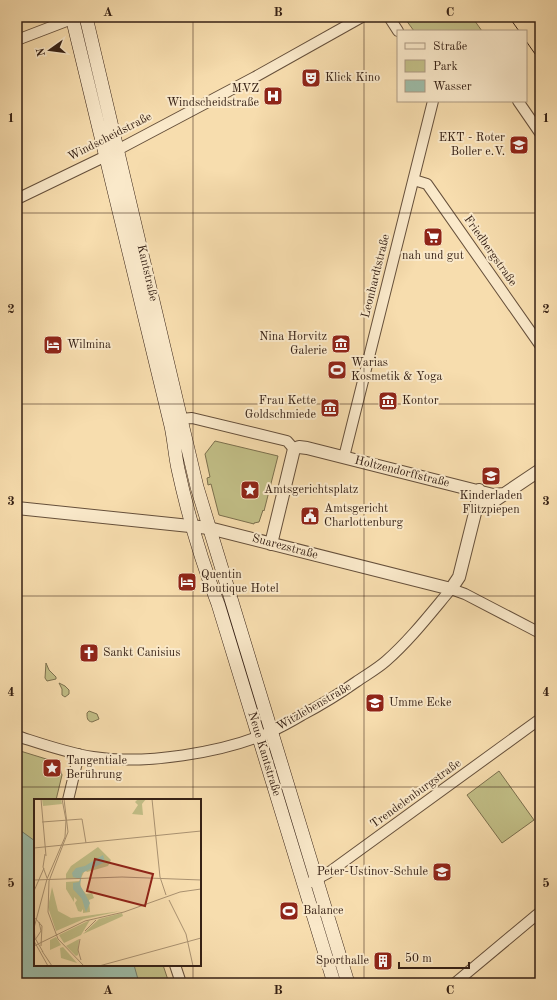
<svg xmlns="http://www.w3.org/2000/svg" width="557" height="1000" font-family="'Old Standard TT',serif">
<rect width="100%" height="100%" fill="#f7ddae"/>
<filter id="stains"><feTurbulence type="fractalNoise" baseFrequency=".005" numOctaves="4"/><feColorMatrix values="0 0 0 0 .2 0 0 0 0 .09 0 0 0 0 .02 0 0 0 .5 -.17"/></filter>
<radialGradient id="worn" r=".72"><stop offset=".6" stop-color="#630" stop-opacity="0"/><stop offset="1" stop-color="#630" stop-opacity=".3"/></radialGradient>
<path fill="#c2bf87" stroke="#7c704e" d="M412,17h60l10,14h-68l-8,-11z
M215,441l63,15 -14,55 -1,-1 -4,12 -5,1v1l-35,-9 -8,-31 -3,1 -1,-7 3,-1 -5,-23z
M46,663l3,7 7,7v2l-9,2 -2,-3z
M59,683l6,3 4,4v4l-4,3 -3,-2v-6z
M89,711l8,3 2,5 -7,3c-5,-1 -5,-4 -5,-9z
M17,750l39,12 3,3 3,10 -6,25h-21v165h128l6,18h-152z
M499,771l35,49 -32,23 -35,-48z"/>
<path fill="#9dbca8" stroke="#747e6d" d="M17,828l18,13v124h99l5,18h-122z"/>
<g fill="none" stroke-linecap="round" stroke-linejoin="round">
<defs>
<path id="minor" d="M389,17l9,14
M17,40l60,-23
M518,101l22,32
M414,180l13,4 113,161
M17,199l89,-43 149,-79 107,-60
M181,419l11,-1 95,23 7,8
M344,457l89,-356
M17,736c25,8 50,17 76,21 51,8 130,-4 177,-25 11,-5 22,-11 32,-17 19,-10 37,-21 54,-33 10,-7 21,-13 30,-21 24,-21 44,-47 65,-72l14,5 75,39
M68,800l11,-46
M311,882l17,-9 212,-154
M175,965l6,18
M455,983l85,-71"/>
<path id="tertiary" d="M17,508l192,20 242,61 8,-12 17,-68 3,-19
M476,509l15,-6 49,-33
M271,544l23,-95 5,-2 8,1 186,47 11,-1"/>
<path id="secondary" d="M72,17l99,409c3,14 4,29 7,43 10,46 23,91 40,135l116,379
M86,17l111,470 151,496"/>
</defs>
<use href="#minor" stroke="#66503b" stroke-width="12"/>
<use href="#tertiary" stroke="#66503b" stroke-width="14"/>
<use href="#secondary" stroke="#362115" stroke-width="14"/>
<use href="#minor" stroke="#fae9ca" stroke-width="10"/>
<use href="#tertiary" stroke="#fae9ca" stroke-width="12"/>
<use href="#secondary" stroke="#fae9ca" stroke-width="13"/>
<path stroke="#362115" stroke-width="1" d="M509,17l10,14
M538,17l2,3
M526,41l14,20"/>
</g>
<path fill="none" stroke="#362115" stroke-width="1" stroke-opacity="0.55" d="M193,17v783M364,17v966M17,213h523M17,404h523M17,596h523M17,787h523M193,965v18"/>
<defs>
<symbol id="theatre-square" viewBox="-11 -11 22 22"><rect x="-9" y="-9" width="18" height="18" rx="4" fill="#8f2418" stroke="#fae9ca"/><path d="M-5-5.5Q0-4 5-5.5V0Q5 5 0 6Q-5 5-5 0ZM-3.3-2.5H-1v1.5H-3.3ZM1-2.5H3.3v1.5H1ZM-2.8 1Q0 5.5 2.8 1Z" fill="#fff"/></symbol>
<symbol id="hospital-square" viewBox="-11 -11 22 22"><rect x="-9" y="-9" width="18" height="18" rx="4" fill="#8f2418" stroke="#fae9ca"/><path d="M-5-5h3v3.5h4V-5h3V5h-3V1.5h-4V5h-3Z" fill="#fff"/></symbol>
<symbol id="school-square" viewBox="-11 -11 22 22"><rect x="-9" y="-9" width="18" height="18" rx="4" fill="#8f2418" stroke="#fae9ca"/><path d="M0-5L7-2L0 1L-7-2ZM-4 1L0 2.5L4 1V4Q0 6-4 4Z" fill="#fff"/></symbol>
<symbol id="supermarket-square" viewBox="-11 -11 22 22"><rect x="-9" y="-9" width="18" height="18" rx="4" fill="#8f2418" stroke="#fae9ca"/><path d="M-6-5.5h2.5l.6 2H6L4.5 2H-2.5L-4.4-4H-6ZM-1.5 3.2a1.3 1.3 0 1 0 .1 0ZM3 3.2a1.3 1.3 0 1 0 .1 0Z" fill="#fff"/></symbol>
<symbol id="museum-square" viewBox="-11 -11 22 22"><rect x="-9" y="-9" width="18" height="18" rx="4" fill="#8f2418" stroke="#fae9ca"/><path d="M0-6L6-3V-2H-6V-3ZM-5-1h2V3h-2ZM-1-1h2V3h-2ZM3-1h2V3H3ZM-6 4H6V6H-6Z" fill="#fff"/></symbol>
<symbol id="hotel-square" viewBox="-11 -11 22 22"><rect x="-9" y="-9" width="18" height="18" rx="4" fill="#8f2418" stroke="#fae9ca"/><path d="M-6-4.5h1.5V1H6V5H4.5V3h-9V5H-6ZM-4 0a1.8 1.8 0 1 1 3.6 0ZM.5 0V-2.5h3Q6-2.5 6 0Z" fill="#fff"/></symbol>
<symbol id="stadium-square" viewBox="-11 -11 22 22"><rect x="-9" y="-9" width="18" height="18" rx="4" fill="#8f2418" stroke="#fae9ca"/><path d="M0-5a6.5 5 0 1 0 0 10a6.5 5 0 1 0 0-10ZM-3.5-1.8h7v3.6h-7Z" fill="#fff"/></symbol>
<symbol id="sight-square" viewBox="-11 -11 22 22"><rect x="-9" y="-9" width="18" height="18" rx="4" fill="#8f2418" stroke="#fae9ca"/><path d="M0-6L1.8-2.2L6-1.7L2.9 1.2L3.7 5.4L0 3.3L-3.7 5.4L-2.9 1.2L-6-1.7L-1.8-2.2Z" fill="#fff"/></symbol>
<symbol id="civic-square" viewBox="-11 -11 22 22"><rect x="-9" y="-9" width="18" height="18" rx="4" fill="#8f2418" stroke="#fae9ca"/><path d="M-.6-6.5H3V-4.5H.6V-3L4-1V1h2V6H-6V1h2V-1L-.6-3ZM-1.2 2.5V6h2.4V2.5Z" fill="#fff"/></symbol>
<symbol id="church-square" viewBox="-11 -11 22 22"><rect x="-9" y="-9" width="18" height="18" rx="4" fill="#8f2418" stroke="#fae9ca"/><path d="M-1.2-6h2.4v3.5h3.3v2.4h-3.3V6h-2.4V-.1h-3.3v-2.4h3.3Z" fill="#fff"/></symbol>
<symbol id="building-square" viewBox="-11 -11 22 22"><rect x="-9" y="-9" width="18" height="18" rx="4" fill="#8f2418" stroke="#fae9ca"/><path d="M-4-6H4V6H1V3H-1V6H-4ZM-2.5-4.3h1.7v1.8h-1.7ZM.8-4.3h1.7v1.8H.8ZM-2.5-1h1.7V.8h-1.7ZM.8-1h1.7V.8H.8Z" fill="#fff"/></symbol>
</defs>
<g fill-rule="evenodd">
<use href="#theatre-square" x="300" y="67" width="22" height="22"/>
<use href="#hospital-square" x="262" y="85" width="22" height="22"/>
<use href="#school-square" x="508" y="134" width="22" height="22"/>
<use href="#supermarket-square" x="422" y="226" width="22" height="22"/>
<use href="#museum-square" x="330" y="333" width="22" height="22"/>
<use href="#hotel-square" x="42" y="334" width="22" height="22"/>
<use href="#stadium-square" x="326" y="359" width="22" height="22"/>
<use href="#museum-square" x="377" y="390" width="22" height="22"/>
<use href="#museum-square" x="319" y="397" width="22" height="22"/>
<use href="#school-square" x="480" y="465" width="22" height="22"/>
<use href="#sight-square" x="239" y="479" width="22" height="22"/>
<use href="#civic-square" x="299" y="505" width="22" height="22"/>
<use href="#hotel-square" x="176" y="571" width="22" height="22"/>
<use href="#church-square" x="78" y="642" width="22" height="22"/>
<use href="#school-square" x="364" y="692" width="22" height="22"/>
<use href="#sight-square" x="41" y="757" width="22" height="22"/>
<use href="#school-square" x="431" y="861" width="22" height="22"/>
<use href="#stadium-square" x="278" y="900" width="22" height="22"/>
<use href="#building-square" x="372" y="950" width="22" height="22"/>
</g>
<g text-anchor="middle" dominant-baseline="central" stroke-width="4" stroke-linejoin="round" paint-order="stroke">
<g font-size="12" fill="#362115" stroke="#fae9ca" text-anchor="start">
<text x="325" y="78">Klick Kino</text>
<text x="259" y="89" text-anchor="end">MVZ<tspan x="259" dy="14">Windscheidstraße</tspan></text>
<text x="505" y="138" text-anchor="end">EKT - Roter<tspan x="505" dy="14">Boller e.V.</tspan></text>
<text x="433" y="256" text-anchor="middle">nah und gut</text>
<text x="327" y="337" text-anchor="end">Nina Horvitz<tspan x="327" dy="14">Galerie</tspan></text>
<text x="67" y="345">Wilmina</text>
<text x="351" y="363">Warias<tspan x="351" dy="14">Kosmetik &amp; Yoga</tspan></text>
<text x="316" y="401" text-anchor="end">Frau Kette<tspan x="316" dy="14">Goldschmiede</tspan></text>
<text x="402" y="401">Kontor</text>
<text x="264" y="490">Amtsgerichtsplatz</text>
<text x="491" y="496" text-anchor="middle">Kinderladen<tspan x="491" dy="14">Flitzpiepen</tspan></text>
<text x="324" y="509">Amtsgericht<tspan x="324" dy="14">Charlottenburg</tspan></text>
<text x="201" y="575">Quentin<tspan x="201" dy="14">Boutique Hotel</tspan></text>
<text x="103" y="653">Sankt Canisius</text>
<text x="389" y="703">Umme Ecke</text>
<text x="66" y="761">Tangentiale<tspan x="66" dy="14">Berührung</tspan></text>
<text x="428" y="872" text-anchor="end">Peter-Ustinov-Schule</text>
<text x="303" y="911">Balance</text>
<text x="369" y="961" text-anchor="end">Sporthalle</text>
</g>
<g font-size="12" fill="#362115" stroke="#fae9ca">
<text transform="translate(110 137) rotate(-27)">Windscheidstraße</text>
<text transform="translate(490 251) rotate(55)">Friedbergstraße</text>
<text transform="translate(147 273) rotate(77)">Kantstraße</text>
<text transform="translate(376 276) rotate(-76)">Leonhardtstraße</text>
<text transform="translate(402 472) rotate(14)">Holtzendorffstraße</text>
<text transform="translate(285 547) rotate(15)">Suarezstraße</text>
<text transform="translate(314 707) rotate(-30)">Witzlebenstraße</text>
<text transform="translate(264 754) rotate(73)">Neue Kantstraße</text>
<text transform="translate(416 794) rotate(-36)">Trendelenburgstraße</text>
</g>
</g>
<g transform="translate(34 799)">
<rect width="167" height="167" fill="#f7ddae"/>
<path d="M8,0h19l1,5 -19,2zM104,0h8l-4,5 1,11 -11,-1 6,-9 -3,-3zM64,48l13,13 -3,6 -21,6 -2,-2 -4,8 -15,1v-5l5,-8zM46,82l1,7 5,6 6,-1 2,5 -5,2 1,12 -7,1v-4l-2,3 -3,-1 -3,-8 2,-3 -3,-3v5l-8,-13v-7zM18,88l6,24 13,7 50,-7 -37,8 -28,12 -8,-24zM88,114l1,3 -40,18 16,-15zM56,121l-9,15 -17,8 -5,-8zM22,138l5,8 -11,5v-10zM45,140l-1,16 -2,1 -10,-10zM29,148l14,16 -16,-5 -1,-10z" fill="#c2bf87"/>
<path d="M69,56l2,7 -23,11 -2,12 10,18 -4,9 -4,-13 -9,-10v-6l6,-1 1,-3 -7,-2 -1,-4 4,-5 9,-2z" fill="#9dbca8"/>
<path fill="none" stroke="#aa9271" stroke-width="1" d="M7,0l5,57M30,0l4,33 -19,49 -1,31 10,27 26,27M118,0l8,78 6,18M8,23l40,-3 4,24M0,49l167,-17M11,55l-2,13 4,11M0,81l88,-3 79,3M0,92l10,-23M135,101l17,34 7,32M0,118l8,9 -1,20M51,132l11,-11M46,140l-2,11 3,10M1,141l6,-9 -2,-9M0,142l14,25M0,147l51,-25 39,-9 56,-20 21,-3M8,152l10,15M9,153l-8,-14 -1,-10 13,-49 18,-42 1,-17 -4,-21M65,167l102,-28"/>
<path fill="#8f2418" fill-opacity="0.15" stroke="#8f2418" stroke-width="2" d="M61,60l58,15 -8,32 -58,-15z"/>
<rect width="167" height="167" fill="none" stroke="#362115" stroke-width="2"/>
</g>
<rect width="557" height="1000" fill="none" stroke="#f7ddae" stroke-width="44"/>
<rect x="397" y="30" width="130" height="72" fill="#fae9ca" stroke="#ac9982"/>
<rect x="405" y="43" width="20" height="6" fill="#fae9ca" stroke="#ac9982"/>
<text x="433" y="50" font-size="12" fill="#362115">Straße</text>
<rect x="405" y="60" width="20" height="12" fill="#c2bf87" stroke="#ac9982"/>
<text x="433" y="70" font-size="12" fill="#362115">Park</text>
<rect x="405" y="80" width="20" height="12" fill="#9dbca8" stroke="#ac9982"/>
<text x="433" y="90" font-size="12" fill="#362115">Wasser</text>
<g transform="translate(50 50) rotate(256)" stroke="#fae9ca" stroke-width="3" paint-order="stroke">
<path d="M0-3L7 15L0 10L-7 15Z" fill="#362115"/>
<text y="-6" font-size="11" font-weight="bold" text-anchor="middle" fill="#362115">N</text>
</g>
<path d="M399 962v6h70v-6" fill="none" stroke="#362115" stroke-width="2"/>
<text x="405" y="962" font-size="12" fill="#362115" stroke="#fae9ca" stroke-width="3" paint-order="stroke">50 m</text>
<rect x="22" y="22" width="513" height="956" fill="none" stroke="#362115" stroke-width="1.5"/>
<g font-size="13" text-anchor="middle" font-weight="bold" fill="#362115">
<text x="108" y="16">A</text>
<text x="278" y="16">B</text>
<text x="450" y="16">C</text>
<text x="11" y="122">1</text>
<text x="546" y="122">1</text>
<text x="11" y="313">2</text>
<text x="546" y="313">2</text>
<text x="11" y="505">3</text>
<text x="546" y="505">3</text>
<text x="11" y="696">4</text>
<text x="546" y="696">4</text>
<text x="11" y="887">5</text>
<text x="546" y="887">5</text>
<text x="108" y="994">A</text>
<text x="278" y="994">B</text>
<text x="450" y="994">C</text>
</g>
<rect width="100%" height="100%" filter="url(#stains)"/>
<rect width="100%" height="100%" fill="url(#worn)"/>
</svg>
